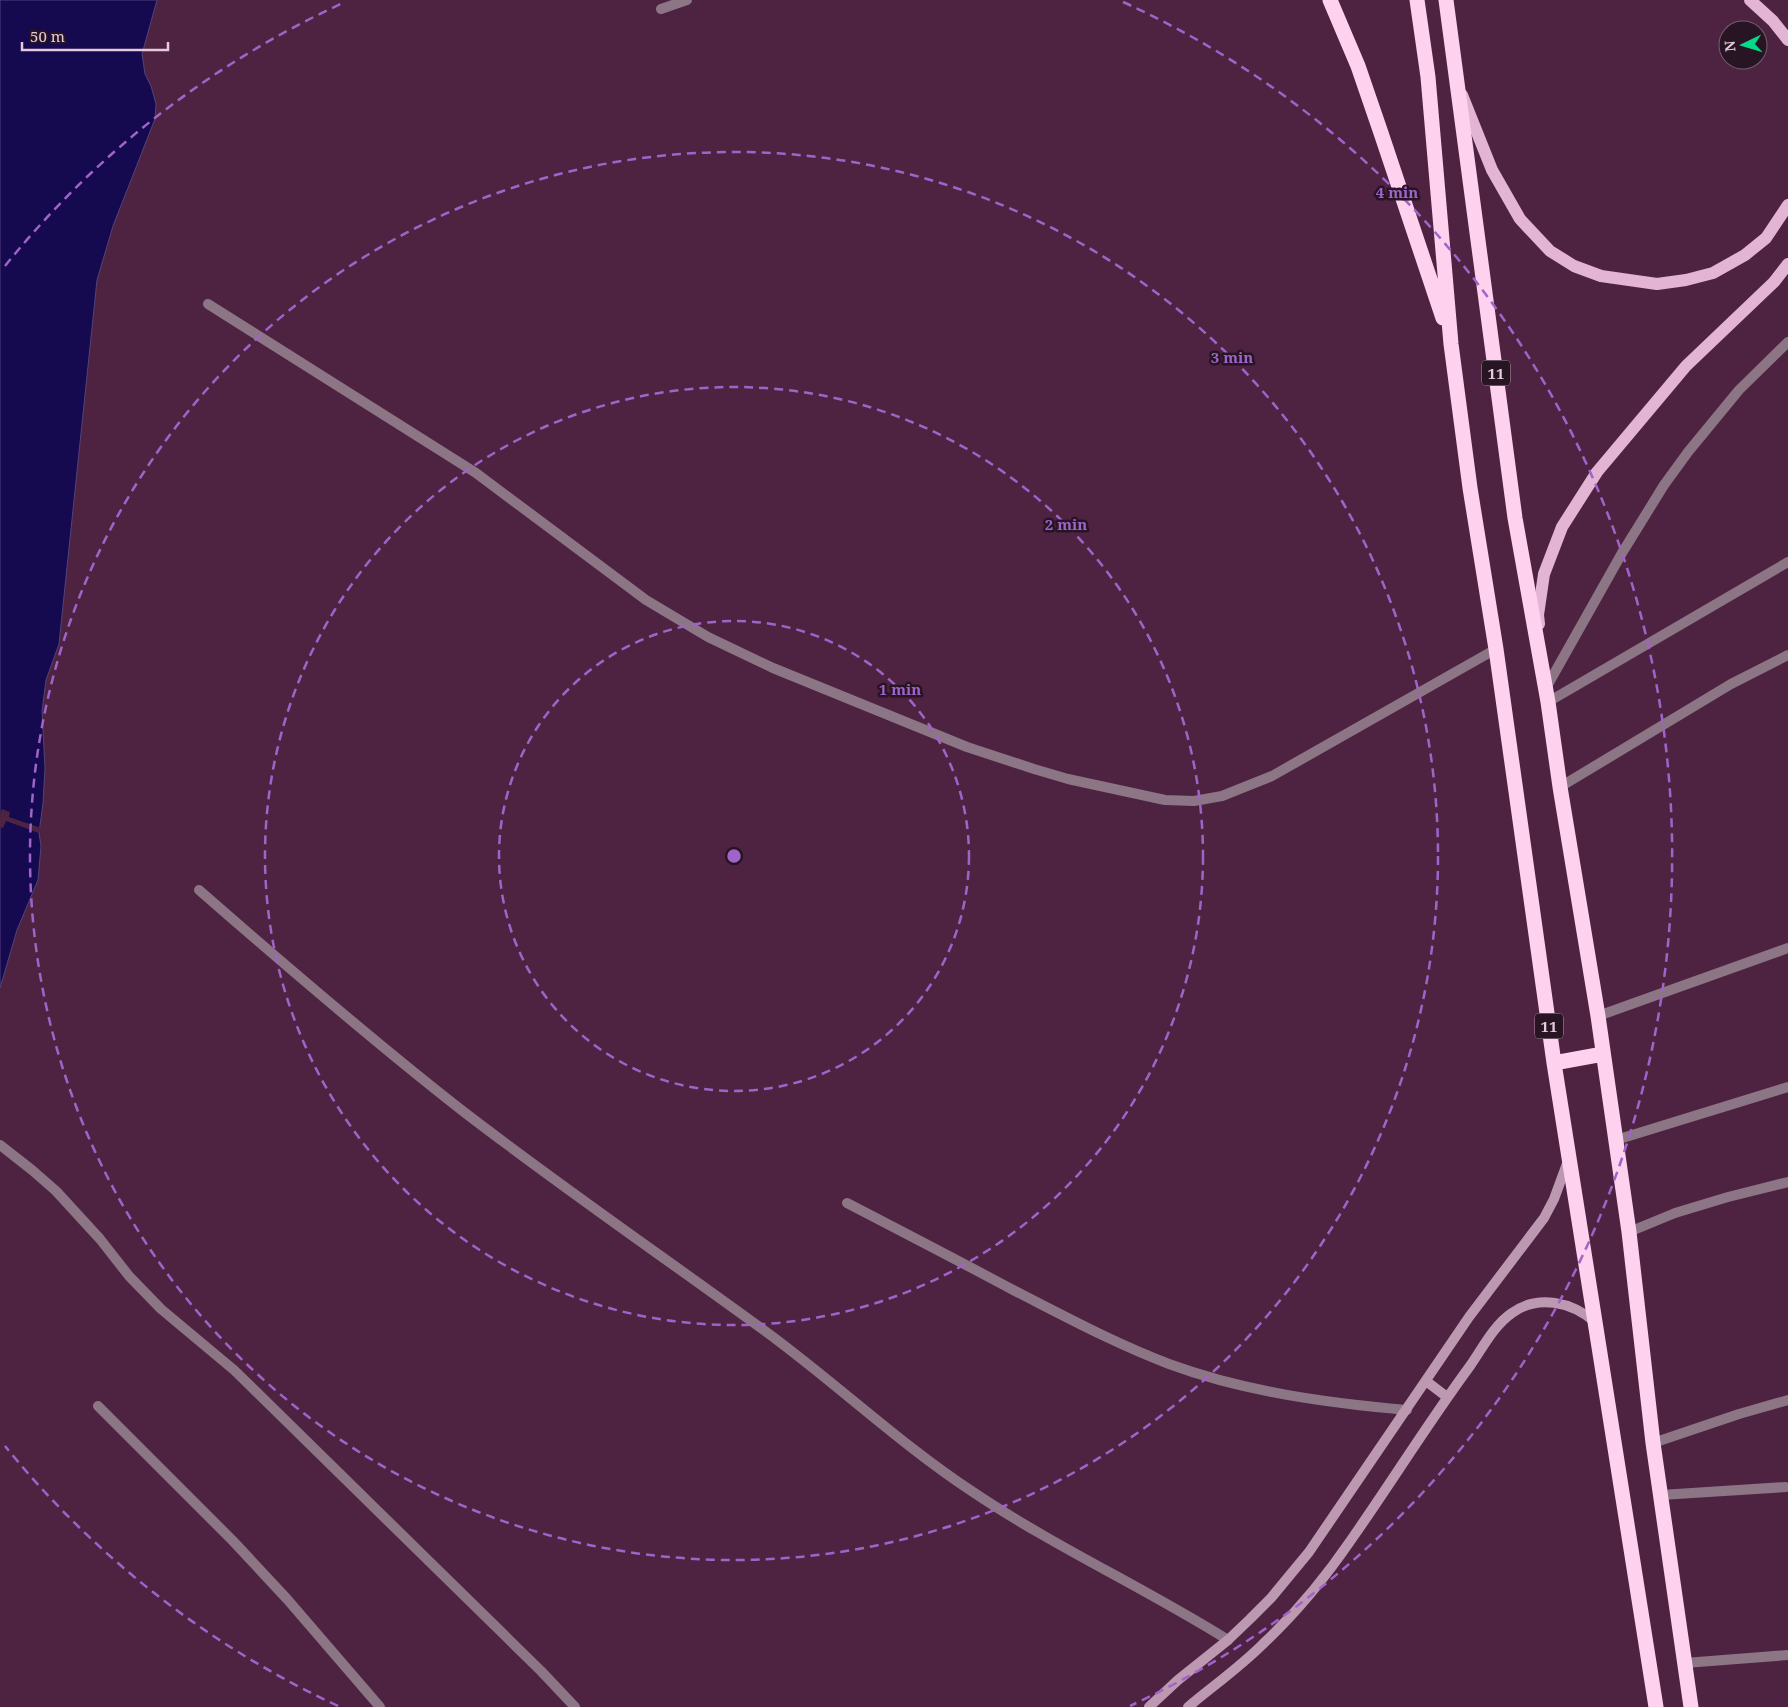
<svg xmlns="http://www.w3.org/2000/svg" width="1788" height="1707" font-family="'Noto Serif',serif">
<rect width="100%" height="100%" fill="#4e2342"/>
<path fill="#150950" stroke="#53437a" d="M0,0h157l-15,54 3,20 6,12 5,18 -1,15 -42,107 -16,54 -38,364 -13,36 -4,31 3,57 -2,35 -4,30 2,13 -3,34 -21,50 -17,58z"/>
<path fill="#4e2342" d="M2,809l8,3 -1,5 32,11 -2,5 -33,-12 -3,7 -3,-1v-12z"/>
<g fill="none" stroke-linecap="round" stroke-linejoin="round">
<path stroke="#8c7584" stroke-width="10" d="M661,9l26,-9"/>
<path stroke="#8c7584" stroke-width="10" d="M208,304l268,169 170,127 62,37 65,31 194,79 67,22 34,10 97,21 29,1 28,-5 50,-20 224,-127
M1546,688l76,-135 42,-68 24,-33 51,-62 49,-48
M1548,702l240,-140
M1560,787l171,-103 57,-29
M199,890c87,76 174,151 265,222 99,76 201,146 301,219 71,52 135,113 208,161 82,55 172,96 255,148
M1598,1016l190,-68
M1616,1140l172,-53
M0,1145l32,25 24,21 44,48 29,37 32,33 73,61 307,301 34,36
M847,1203c56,29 112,58 168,88 51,26 101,53 154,73 76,28 159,39 238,46
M1629,1232l46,-19 53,-16 60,-15
M98,1406l135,135 54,58 93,108
M1653,1443l86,-29 49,-14
M1661,1495l125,-8
M1685,1663l103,-8"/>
<path stroke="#bd99b1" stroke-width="10" d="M1426,1381l21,16
M1149,1707l29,-27 50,-40 22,-21 21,-21 38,-46 160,-235 75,-99 10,-19 14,-38
M1188,1707c25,-21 52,-40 75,-63 33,-31 62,-66 88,-104 40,-57 77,-117 119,-174 12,-17 24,-41 42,-53 26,-19 60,-11 83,9"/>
<path stroke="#e3b4d3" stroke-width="12" d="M1750,0l23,21 15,19
M1462,95l30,75 28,49 30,32 24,15 27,10 56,8 29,-4 27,-7 32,-18 21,-17 22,-33
M1539,624l-1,-9 6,-41 18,-47 35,-55 89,-106 88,-84 14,-18"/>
<path stroke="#fed1ef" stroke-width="15" d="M1330,0l28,66 23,67 62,185
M1417,0l11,77 23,267 19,144 26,161 58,414 102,644
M1446,0l69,518 33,184 12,85 38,229 31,216 24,211 38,264
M1554,1063l49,-9"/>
</g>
<g fill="none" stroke="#a063c9" stroke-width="2.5" stroke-dasharray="9 6">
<circle cx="734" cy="856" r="235"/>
<circle cx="734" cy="856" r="469"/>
<circle cx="734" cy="856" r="704"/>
<path d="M338 1706A938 938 0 0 1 5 1446M5 266A938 938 0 0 1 345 2M1123 2A938 938 0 0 1 1130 1706"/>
</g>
<g text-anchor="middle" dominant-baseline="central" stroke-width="5" stroke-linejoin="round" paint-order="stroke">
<g fill="#281523" stroke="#ac93a4" stroke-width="1">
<rect x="1482" y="360.5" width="28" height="25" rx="4"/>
<rect x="1535" y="1013.5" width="28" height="25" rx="4"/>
</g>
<g font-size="15" font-weight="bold" fill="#e5c9dc">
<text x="1496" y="373">11</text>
<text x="1549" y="1026">11</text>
</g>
</g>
<circle cx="734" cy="856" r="8" fill="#a063c9" stroke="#281523" stroke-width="2.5"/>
<g font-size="15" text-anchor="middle" font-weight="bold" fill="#a063c9" stroke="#281523" stroke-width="5" stroke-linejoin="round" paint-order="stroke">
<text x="1397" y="198">4 min</text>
<text x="1232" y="363">3 min</text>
<text x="1066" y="530">2 min</text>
<text x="900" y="695">1 min</text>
</g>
<g transform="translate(1743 45) rotate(265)"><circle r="24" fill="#281523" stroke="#745d6d"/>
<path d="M0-4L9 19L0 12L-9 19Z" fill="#07d98b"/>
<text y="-8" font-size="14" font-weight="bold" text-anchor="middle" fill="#e5c9dc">N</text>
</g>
<path d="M22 42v8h146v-8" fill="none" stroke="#e5c9dc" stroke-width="2.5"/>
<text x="30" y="42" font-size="15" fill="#e5c9dc" stroke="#281523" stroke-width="4" paint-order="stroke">50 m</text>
</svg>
